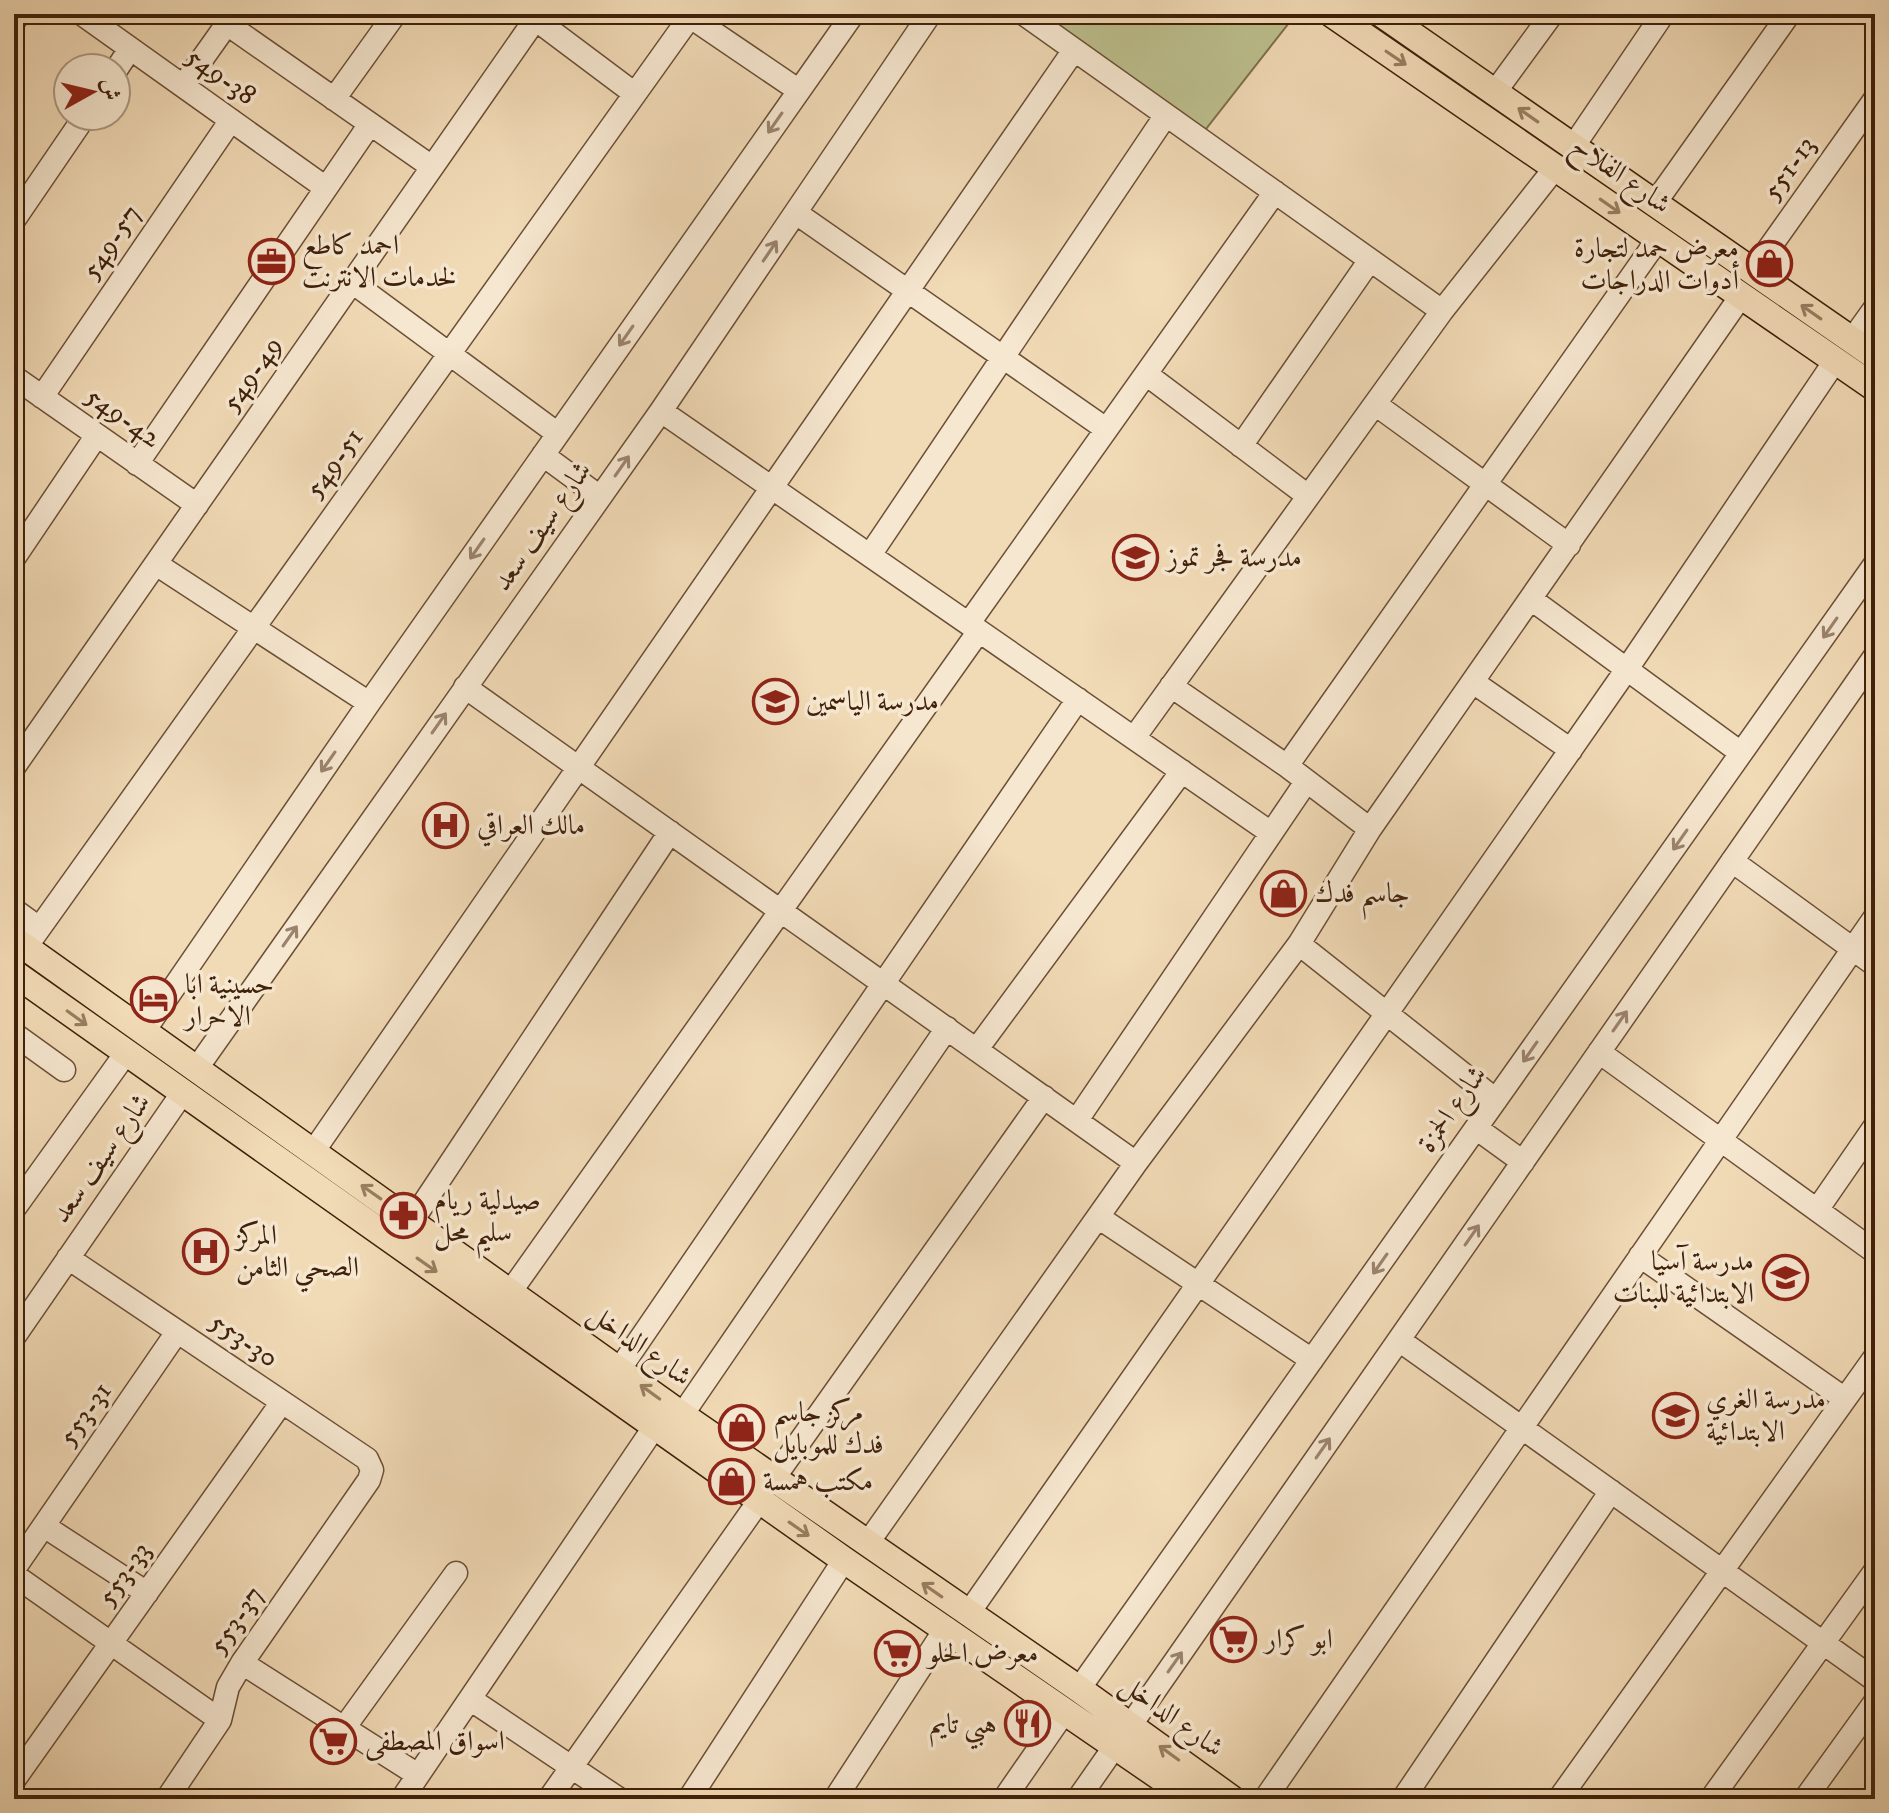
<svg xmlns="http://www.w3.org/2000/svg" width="1889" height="1813" font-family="'IM FELL DW Pica',Amiri,serif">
<rect width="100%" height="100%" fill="#f1dab6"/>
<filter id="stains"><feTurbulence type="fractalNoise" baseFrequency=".0025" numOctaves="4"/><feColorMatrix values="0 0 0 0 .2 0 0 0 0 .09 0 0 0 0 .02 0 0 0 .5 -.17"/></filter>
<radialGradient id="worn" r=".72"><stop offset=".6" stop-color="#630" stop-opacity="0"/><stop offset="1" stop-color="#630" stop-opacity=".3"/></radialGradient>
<path fill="#bcbf8d" stroke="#7e704c" stroke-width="2" d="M1040,14h256l-94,120z"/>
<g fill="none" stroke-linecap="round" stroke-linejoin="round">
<defs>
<path id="minor" d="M82,14l244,174
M686,14l112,76
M1024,14l418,297
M535,19l100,75
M14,21l5,-7
M227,24l205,143
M116,70l14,-21
M183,86l51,-72
M1495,92l57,-78
M334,99l61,-85
M1573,147l90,-133
M1655,203l134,-189
M796,213l310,216
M14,220l71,-104
M1753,271l122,-172
M352,282l206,152
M1852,340l23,-32
M1146,374l162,122
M14,377l183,128
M42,397l189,-277
M1375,404l194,141
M661,411l610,422
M1241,446l129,-186
M543,455l57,42
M137,464l233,-340
M870,555l296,-440
M14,558l83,-123
M156,564l213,139
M1531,599l210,154
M969,623l306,-431
M1473,682l98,68
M1171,686l116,80 83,63
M465,687l671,476
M1134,738l308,-427 113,-143
M1287,766l371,-527
M14,767l525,-753
M1732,861l143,104
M14,910l25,18
M1299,944l197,156
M26,947l666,-933
M144,1031l225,-328 484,-689
M14,1034l50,36
M977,1049l205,-278
M1599,1052l276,200
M197,1068l464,-657 269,-397
M1077,1120l229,-338
M1476,1128l47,34
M313,1152l761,-1102
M14,1209l112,-156
M1817,1210l58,-84
M1098,1217l214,143
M412,1221l258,-389
M1640,1256l205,143
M68,1258l299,201 5,11 -3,10 -127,183 -14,24 -8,33 -53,79
M511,1291l468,-660
M14,1337l169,-245
M1399,1340l476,340
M619,1370l459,-671
M682,1415l265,-387
M774,1478l270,-381
M44,1526l103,67
M867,1544l269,-381 163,-219 71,-115 371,-533
M14,1569l163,-237
M14,1575l206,145
M968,1614l659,-945 208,-308
M242,1663l176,112
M1079,1689l796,-1125
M470,1699l149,100
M1130,1726l745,-1070
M344,1728l112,-155
M14,1780l268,-378
M402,1799l253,-373
M549,1799l210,-298
M689,1799l155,-239
M835,1799l111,-171
M1004,1799l61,-88
M1078,1799l37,-53
M1265,1799l610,-882
M1403,1799l208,-308
M1559,1799l316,-442
M1711,1799l164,-228
M1805,1799l70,-97"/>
<path id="major" d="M1332,14l543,374
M1382,14l493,342
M14,939l668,476 397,274 153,110
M14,973l830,587 348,239"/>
</defs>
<use href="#minor" stroke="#6c4f36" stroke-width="25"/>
<use href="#major" stroke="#40210b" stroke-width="29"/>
<use href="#minor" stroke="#f6e7d0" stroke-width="22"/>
<use href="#major" stroke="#f1dab6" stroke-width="26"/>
</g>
<defs><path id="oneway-shaft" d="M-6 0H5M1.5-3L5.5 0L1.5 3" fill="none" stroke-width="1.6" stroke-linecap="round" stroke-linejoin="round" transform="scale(2)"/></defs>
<g stroke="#987e60">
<use href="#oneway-shaft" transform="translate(1396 58) rotate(34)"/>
<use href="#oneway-shaft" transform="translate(1528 115) rotate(-145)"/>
<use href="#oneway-shaft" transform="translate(1610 206) rotate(35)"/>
<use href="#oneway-shaft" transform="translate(1811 312) rotate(-145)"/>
<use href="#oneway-shaft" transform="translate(77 1018) rotate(36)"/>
<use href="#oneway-shaft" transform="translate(371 1192) rotate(-145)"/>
<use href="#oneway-shaft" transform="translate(427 1265) rotate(35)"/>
<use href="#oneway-shaft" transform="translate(650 1392) rotate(-144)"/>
<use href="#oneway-shaft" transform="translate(799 1529) rotate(35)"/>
<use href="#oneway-shaft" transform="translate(932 1590) rotate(-145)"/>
<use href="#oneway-shaft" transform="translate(1169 1753) rotate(-144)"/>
</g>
<g stroke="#9b846e">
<use href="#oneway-shaft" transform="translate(775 123) rotate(125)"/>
<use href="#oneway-shaft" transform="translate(770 251) rotate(-56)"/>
<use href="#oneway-shaft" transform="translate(626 336) rotate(125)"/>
<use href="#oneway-shaft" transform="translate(622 466) rotate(-55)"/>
<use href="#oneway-shaft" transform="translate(477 549) rotate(125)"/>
<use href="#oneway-shaft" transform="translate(1830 628) rotate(125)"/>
<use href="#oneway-shaft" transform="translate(439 723) rotate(-55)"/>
<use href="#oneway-shaft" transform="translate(328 762) rotate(125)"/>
<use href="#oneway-shaft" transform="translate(1680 840) rotate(125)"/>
<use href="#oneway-shaft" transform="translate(290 936) rotate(-55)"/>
<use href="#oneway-shaft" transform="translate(1620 1021) rotate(-55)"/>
<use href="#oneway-shaft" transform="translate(1530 1052) rotate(125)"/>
<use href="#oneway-shaft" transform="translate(1472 1235) rotate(-55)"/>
<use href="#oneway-shaft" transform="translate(1380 1264) rotate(125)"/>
<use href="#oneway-shaft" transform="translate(1323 1448) rotate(-55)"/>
<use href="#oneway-shaft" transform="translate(1175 1662) rotate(-55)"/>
</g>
<defs>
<symbol id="office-ring" viewBox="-11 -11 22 22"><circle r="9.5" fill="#f6e7d0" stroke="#8f2418" stroke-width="1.5"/><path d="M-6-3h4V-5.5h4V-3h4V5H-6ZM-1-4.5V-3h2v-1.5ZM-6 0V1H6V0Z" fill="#8f2418"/></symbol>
<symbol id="shop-ring" viewBox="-11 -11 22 22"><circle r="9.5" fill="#f6e7d0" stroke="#8f2418" stroke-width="1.5"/><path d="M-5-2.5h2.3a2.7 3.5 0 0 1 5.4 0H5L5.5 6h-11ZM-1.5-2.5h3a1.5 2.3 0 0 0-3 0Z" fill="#8f2418"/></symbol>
<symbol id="school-ring" viewBox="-11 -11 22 22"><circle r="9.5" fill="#f6e7d0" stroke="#8f2418" stroke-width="1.5"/><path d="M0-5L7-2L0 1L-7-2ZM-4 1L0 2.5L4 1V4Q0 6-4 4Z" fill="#8f2418"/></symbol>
<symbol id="hospital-ring" viewBox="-11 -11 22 22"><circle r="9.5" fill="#f6e7d0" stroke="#8f2418" stroke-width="1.5"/><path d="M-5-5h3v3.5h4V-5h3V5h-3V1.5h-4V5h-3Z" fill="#8f2418"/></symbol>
<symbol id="hotel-ring" viewBox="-11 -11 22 22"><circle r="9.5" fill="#f6e7d0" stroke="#8f2418" stroke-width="1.5"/><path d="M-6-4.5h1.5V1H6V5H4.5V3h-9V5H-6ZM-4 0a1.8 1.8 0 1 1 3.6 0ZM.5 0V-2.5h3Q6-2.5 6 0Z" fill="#8f2418"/></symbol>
<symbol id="pharmacy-ring" viewBox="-11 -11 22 22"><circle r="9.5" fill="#f6e7d0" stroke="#8f2418" stroke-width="1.5"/><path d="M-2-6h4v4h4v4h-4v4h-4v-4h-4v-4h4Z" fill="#8f2418"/></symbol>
<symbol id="supermarket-ring" viewBox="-11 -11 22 22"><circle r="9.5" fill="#f6e7d0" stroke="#8f2418" stroke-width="1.5"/><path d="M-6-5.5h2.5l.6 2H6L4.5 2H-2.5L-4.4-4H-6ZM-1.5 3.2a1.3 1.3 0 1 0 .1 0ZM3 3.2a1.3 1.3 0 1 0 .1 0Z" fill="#8f2418"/></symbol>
<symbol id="restaurant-ring" viewBox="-11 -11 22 22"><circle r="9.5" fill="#f6e7d0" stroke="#8f2418" stroke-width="1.5"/><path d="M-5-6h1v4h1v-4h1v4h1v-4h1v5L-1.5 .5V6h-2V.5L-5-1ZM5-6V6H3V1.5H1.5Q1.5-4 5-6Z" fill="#8f2418"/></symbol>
</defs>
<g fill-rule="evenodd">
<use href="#office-ring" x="246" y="236" width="51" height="51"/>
<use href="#shop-ring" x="1744" y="238" width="51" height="51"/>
<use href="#school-ring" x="1110" y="532" width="51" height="51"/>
<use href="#school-ring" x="750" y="676" width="51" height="51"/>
<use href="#hospital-ring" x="420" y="800" width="51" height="51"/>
<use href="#shop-ring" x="1258" y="868" width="51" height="51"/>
<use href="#hotel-ring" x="128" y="974" width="51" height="51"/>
<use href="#pharmacy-ring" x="378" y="1190" width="51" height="51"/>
<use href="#hospital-ring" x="180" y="1226" width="51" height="51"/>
<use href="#school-ring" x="1760" y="1252" width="51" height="51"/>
<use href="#school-ring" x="1650" y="1390" width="51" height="51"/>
<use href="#shop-ring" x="716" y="1402" width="51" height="51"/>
<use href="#shop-ring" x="706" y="1456" width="51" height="51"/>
<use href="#supermarket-ring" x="1208" y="1614" width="51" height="51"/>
<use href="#supermarket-ring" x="872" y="1628" width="51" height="51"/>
<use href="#restaurant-ring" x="1002" y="1698" width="51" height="51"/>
<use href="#supermarket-ring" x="308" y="1716" width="51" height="51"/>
</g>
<g text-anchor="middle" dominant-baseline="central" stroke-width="7" stroke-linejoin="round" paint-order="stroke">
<g font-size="28" fill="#40210b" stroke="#f6e7d0">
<text transform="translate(221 76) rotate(35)">549-38</text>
<text transform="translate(1789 168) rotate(-55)">551-13</text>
<text transform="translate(1621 175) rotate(35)">شارع الفلاح</text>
<text transform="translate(111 242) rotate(-56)">549-57</text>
<text transform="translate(252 374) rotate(-55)">549-49</text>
<text transform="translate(123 417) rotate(35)">549-42</text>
<text transform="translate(334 463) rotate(-54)">549-51</text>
<text transform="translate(542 526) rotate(-55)">شارع سيف سعد</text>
<text transform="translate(1452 1109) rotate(-55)">شارع الحمزة</text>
<text transform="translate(101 1158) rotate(-55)">شارع سيف سعد</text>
<text transform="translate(244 1340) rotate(34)">553-30</text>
<text transform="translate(640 1345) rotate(36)">شارع الداخل</text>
<text transform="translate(85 1414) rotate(-55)">553-31</text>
<text transform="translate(124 1574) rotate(-55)">553-33</text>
<text transform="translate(236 1620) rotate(-56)">553-37</text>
<text transform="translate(1172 1716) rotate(36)">شارع الداخل</text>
</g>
<g font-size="28" fill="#40210b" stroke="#f6e7d0" text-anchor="start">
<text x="302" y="245">احمد كاطع<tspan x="302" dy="32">لخدمات الانترنت</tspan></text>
<text x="1739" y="248" text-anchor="end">معرض حمد لتجارة<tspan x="1739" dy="32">أدوات الدراجات</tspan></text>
<text x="1167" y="557">مدرسة فجر تموز</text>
<text x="806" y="701">مدرسة الياسمين</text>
<text x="477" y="825">مالك العراقي</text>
<text x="1315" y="893">جاسم فدك</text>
<text x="185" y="984">حسينية ابا<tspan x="185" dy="32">الاحرار</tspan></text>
<text x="434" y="1200">صيدلية ريام<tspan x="434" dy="32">سليم محل</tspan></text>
<text x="236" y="1235">المركز<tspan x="236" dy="32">الصحي الثامن</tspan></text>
<text x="1754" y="1261" text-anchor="end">مدرسة آسيا<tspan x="1754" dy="32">الابتدائية للبنات</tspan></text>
<text x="1706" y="1399">مدرسة الغري<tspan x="1706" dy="32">الابتدائية</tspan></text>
<text x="773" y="1412">مركز جاسم<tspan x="773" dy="32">فدك للموبايل</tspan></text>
<text x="763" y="1481">مكتب همسة</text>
<text x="1265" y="1639">ابو كرار</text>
<text x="928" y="1653">معرض الحلو</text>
<text x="997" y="1724" text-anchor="end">هبي تايم</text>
<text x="365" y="1741">اسواق المصطفى</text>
</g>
</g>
<rect width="1889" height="1813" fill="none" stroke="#f1dab6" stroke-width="48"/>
<rect x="16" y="16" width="1857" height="1781" fill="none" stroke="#40210b" stroke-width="4"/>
<rect x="24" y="24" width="1841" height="1765" fill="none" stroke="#40210b" stroke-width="2"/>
<g transform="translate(92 92) rotate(82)"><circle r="38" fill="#f6e7d0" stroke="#ad9881" stroke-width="2"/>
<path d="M0-6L14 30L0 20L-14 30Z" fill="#8f2418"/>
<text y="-12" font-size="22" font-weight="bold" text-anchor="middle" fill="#40210b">ش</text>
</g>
<rect width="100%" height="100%" filter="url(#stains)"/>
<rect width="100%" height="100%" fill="url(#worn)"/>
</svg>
